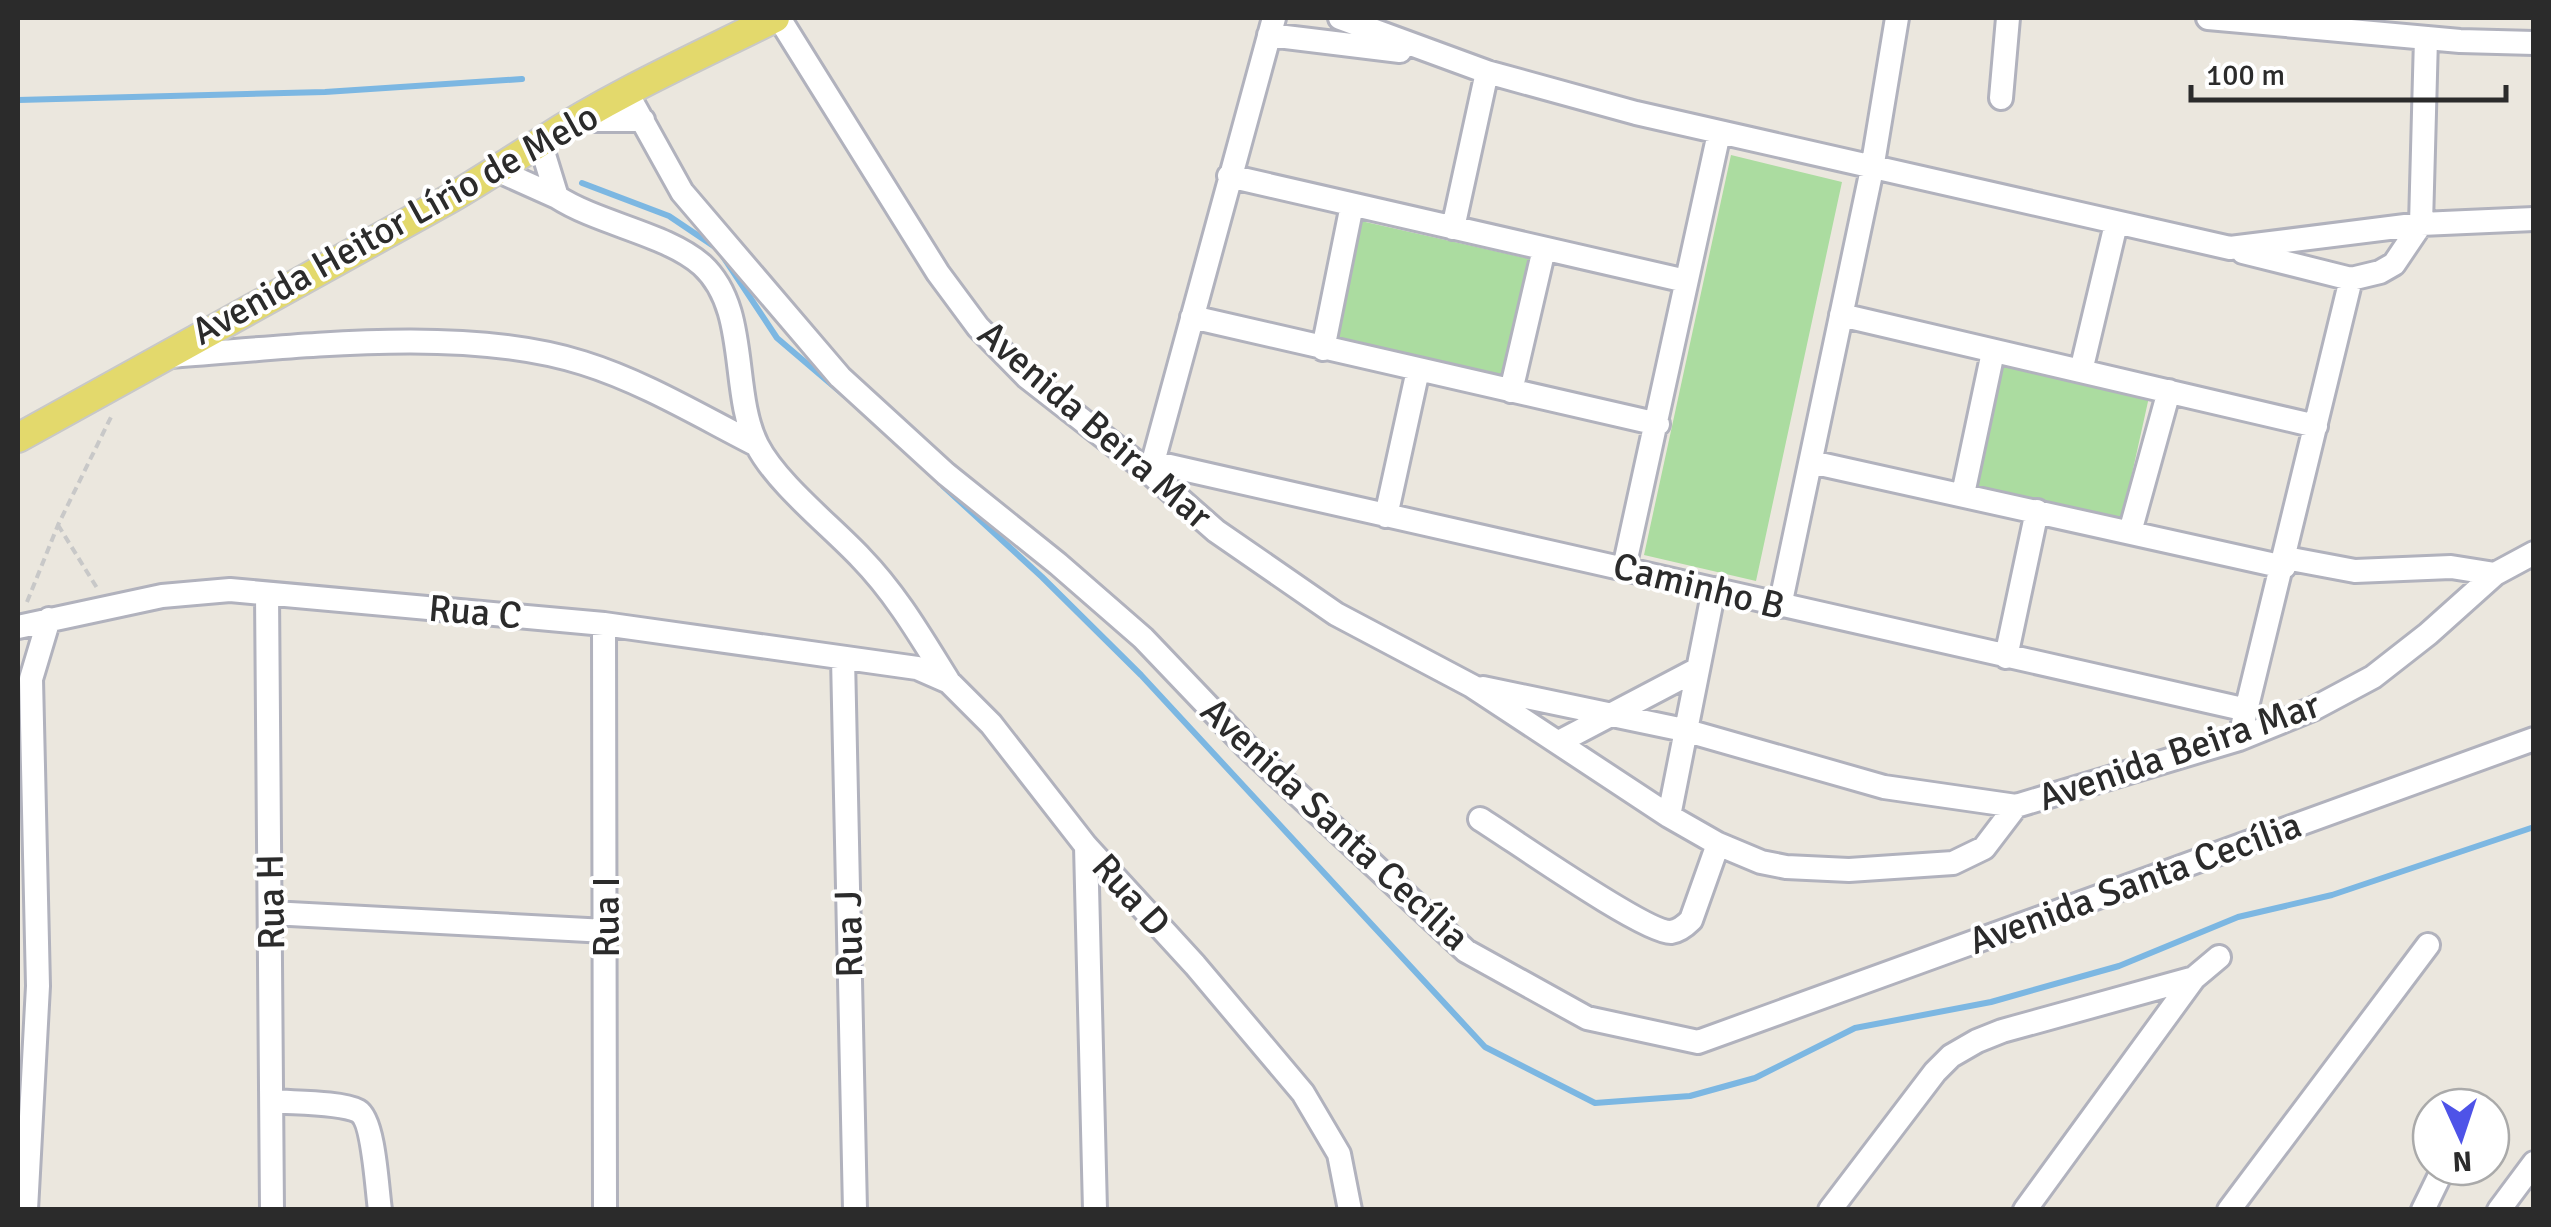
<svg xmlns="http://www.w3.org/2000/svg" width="2551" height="1227" font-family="Signika,sans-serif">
<rect width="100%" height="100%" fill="#ebe7de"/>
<path fill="#abdca0" d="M1731,155l111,27 -86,399 -112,-26z
M1361,221l169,38 -27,121 -169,-37z
M1980,360l169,37 -27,122 -169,-38z"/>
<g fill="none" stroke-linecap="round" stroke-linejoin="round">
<path stroke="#7cb7e2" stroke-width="6" d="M18,100l307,-8 197,-13
M582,183l87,33 49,33 59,89 68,58
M943,486l99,91 99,98 344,372 110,56 95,-7 65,-18 100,-50 136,-26 128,-36 119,-49 94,-22 202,-68"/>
<defs>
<path id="minor" d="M779,18l159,255 40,54 49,50 123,96 66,58 120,83 136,72 197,130 49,28 43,18 25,5 63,3 104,-7 31,-15 32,-42
M1340,18l147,54 149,41 594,135 191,-24 113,-5
M2208,18l252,23 74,2
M1269,35l131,16
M627,93l55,99 158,185 106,97 112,90 85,74 104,109 219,204 121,67 111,24 836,-303
M2001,98l7,-80
M580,120h63
M540,142l17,55c42,27 110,37 145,68 48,44 28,126 55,180 20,39 74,81 104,113 36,37 61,81 88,124
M499,171l58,26
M1229,176l457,105
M1453,228l34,-156
M2243,252l108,27 29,-7 14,-8 27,-40 5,-186
M1841,315l475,111
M1192,317l466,107
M1323,349l29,-144
M171,356c126,-9 291,-31 412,7 61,19 117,53 174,82
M2081,371l35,-147
M1511,391l33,-142
M1152,462l1095,248
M1811,462l473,105
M1150,473l124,-455
M1963,494l30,-142
M1386,516l32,-146
M2130,532l39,-141
M2286,558l69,13 96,-4 44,7
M1624,568l95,-435
M267,594l5,616
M1780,606l92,-437 25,-151
M604,624l1,586
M18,627l144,-31 68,-6 374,34 313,44 32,14 42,42 95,122 109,119 108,128 36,61 11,56
M2006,657l31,-146
M843,658l12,552
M1483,688l201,42 200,57 132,19 223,-67 76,-31 58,-31 55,-43 67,-60 39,-21
M2243,723l108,-444
M1559,742l139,-73
M1669,816l45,-227
M1480,819c31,19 165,114 191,113 8,-1 14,-6 20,-12l27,-76
M1086,846l9,364
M271,913l335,18
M272,1101c22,2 68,1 86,10 16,9 19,79 22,99
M26,1210l12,-224 -7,-307 18,-60
M1830,1210l105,-138 16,-16 26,-15 25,-10 192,-53
M2025,1210l169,-232 25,-21
M2229,1210l199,-265
M2423,1210l21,-43
M2499,1210l35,-47"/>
<path id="major" d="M18,438l433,-240c31,-18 61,-38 91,-57 74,-48 155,-84 233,-123"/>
</defs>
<use href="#minor" stroke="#b1b2bd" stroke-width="28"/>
<use href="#major" stroke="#c8c8c8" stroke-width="32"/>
<path stroke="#c8c8c8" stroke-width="4" stroke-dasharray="8 5" stroke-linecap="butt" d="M58,525l39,63
M27,602l31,-77 54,-110"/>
<use href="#minor" stroke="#fff" stroke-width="22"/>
<use href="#major" stroke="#e3d96c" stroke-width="28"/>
</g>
<g text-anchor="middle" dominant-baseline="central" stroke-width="8" stroke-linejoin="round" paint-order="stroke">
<g font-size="38" fill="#2b2b2b" stroke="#fff">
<text transform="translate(395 224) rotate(-29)">Avenida Heitor Lírio de Melo</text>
<text transform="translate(1095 425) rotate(41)">Avenida Beira Mar</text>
<text transform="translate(1699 586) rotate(14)">Caminho B</text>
<text transform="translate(475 612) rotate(5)">Rua C</text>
<text transform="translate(2179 751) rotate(-19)">Avenida Beira Mar</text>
<text transform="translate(1335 824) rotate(43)">Avenida Santa Cecília</text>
<text transform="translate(2135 883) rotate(-20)">Avenida Santa Cecília</text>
<text transform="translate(1131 895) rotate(48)">Rua D</text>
<text transform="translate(271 902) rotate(-91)">Rua H</text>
<text transform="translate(606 917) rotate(-90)">Rua I</text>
<text transform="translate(849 934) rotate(-91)">Rua J</text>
</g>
</g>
<rect width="2551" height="1227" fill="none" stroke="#2b2b2b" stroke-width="40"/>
<g transform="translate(2461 1137) rotate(177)"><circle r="48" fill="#ffffff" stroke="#aaaaaa" stroke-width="2.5"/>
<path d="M0-8L18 38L0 25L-18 38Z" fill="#4e53e8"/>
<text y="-15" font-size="28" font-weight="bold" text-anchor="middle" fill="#2b2b2b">N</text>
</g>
<path d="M2191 85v15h315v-15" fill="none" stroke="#2b2b2b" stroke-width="5"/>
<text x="2206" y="85" font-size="30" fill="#2b2b2b" stroke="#ffffff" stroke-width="8" paint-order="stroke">100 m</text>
</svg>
